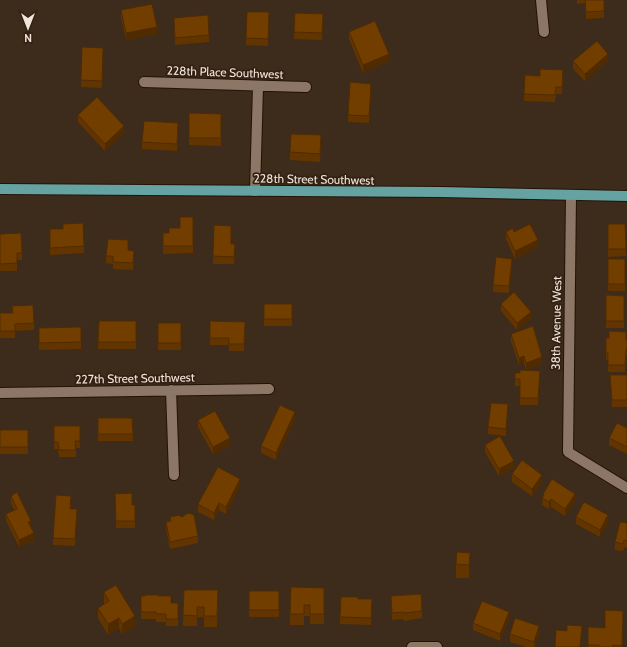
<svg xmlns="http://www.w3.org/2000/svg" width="627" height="647" font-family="Cabin,sans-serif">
<rect width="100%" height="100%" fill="#3d2b1c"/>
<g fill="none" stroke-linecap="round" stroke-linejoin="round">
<defs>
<path id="minor" d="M541,0l3,32
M144,82l162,5
M255,191l3,-105
M571,196l-3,256 59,36
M171,390l3,85
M0,393l269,-4
M412,647h25"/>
<path id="major" d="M0,189l441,3 186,4"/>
</defs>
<use href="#minor" stroke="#241305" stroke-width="12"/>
<use href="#major" stroke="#241305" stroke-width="12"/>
<use href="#minor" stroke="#8c7665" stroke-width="10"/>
<use href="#major" stroke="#65a2a2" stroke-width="10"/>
</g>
<path fill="#623500" d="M577,0h27v18l-18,1 -1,-16 -8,1z
M121,10l36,24 -31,6 -5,-23z
M247,12h22l-1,34 -22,-1z
M295,13l28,1 -1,26 -28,-1z
M174,18l35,17v7l-34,3z
M349,32l40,29 -26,12 -14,-34z
M82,47l21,1 -1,40 -21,-1z
M573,61h35l-23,20 -12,-12z
M563,77l-1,17h-6l-1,8 -31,-1v-7z
M371,91l-2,32 -21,-1v-7z
M189,113l32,1v32l-32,-1z
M78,115l46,18 -19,18 -27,-29z
M178,130l-1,21 -35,-2v-7z
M321,143l-1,19 -30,-2v-8z
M193,217v36l-30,1v-21h6l11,-5z
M608,224h17l1,32 -18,1z
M214,225l17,19h4l-1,20h-21z
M50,229h13l21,17v7l-34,2z
M506,232l32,15 -23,12 -9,-20z
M21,233l1,27h-5v11h-17v-37z
M128,250l6,8 -1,12 -20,-1v-5l-7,-1v-7z
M608,259h17v32h-17z
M512,266l-3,27 -16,-1v-7z
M606,295l18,1v32h-18z
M264,304h28v22h-28z
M501,304l30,15 -14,11 -16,-19z
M12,306l22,17v7l-19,1v7h-15v-25h12z
M99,321h37v28h-38z
M210,321l35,1 -1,29h-15v-6h-19z
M158,323h23v27h-23z
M81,327v22l-42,1v-22z
M511,334l31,30 -16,6 -2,-7 -5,2 -8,-24z
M606,338l21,2v16h-1l-1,16h-17v-12h-2z
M520,373l20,6 -2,26h-18v-19h-5v-7z
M610,375h17v32h-15z
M508,412l-2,24 -18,-2v-7z
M98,418h34l1,23h-35z
M295,419l-19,41 -15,-7v-7z
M198,420l32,26 -17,8 -15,-27z
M54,426h26v22h-4v9h-17l-1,-8h-4z
M627,428v26l-18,-9v-7z
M0,430h28v24h-28z
M485,445l29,23 -15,8 -14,-24z
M512,474l30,8 -10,14 -20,-14z
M240,486l-14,28 -7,-4 -5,10 -16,-8v-8z
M115,494l17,11h3v23h-19z
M543,494l32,7 -10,15 -14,-9 -2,2 -7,-4z
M11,496l20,32 3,12 -15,7 -13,-26v-7l8,-4 -3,-7z
M71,503v6l6,8 -2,29 -22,-1v-7z
M184,516l14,20v7l-28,6 -4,-20v-7l4,-1v-4z
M576,517l32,5 -8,15 -24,-13z
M627,523v25l-3,-1 -1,4 -8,-1v-8z
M470,553l-1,25h-13v-14z
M324,588v36h-14v-8h-6v9h-14v-11z
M184,590h34l-1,37h-13v-10h-7v9h-14z
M249,591h30v26h-30z
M104,592l31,34 -13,8 -3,-6 -11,7 -10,-17v-10l6,-4z
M141,596h18l12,7h7v23h-12v-4h-10v-3h-15z
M391,596l31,15v7l-18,3 -1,-2 -11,1z
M358,599l14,8 -1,18 -31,-1v-7z
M509,619l-9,22 -27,-11v-7z
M623,621l-1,26h-34v-20l17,1z
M539,633l-4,14h-9l-16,-5v-8z"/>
<path fill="#502b00" d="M157,27v7l-31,6v-7z
M389,54v7l-26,12v-8z
M608,54v7l-23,20v-7z
M371,84v7l-2,32v-7z
M124,126v7l-19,18v-7z
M538,240v7l-23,12v-8z
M512,259v7l-3,27v-7z
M531,312v7l-14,11v-7z
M524,356v7l-5,2v-7z
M542,357v7l-16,6v-7z
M540,371v8l-2,26v-7z
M508,404v8l-2,24v-7z
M295,412v7l-19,41v-7z
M230,438v8l-17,8v-7z
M514,461v7l-15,8v-7z
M542,475v7l-10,14v-7z
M240,479v7l-14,28v-7z
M575,494v7l-10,15v-7z
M551,499v8l-2,2v-7z
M219,503v7l-5,10v-7z
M77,509v8l-2,29v-7z
M608,515v7l-8,15v-7z
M31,521v7l-3,-6z
M34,533v7l-15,7v-7z
M470,553v14l-1,11v-13z
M509,612v7l-9,22v-7z
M135,616v10l-13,8v-10z
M119,618v10l-11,7v-11z
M539,626v7l-4,14h-1v-5z"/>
<path fill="#723e00" stroke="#502b00" d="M585,0h19v11l-18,1z
M152,4l5,23 -31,6 -5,-23z
M247,12h22l-1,27 -22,-1z
M295,13l28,1 -1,19 -28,-1z
M208,15l1,20 -34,3 -1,-20z
M375,21l14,33 -26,11 -14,-33z
M597,41l11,13 -23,20 -12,-13z
M82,47l21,1 -1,33 -21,-1z
M540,69l23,1 -1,17h-6l-1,8 -31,-1 1,-19 15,1z
M350,82l21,2 -2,32 -21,-1z
M97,97l27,29 -19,18 -27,-29z
M189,113l32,1v24h-32z
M144,121l34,2 -1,21 -35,-2z
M291,134l30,1 -1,19 -30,-2z
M180,217h13v29h-30v-13h6v-5h11z
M83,223l1,23 -34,2v-19h13v-5z
M530,224l8,16 -23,11 -9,-19 7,-4 1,4z
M608,224h17l1,25h-18z
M214,225l17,1v18h4l-1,13 -21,-1z
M21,233l1,20h-5v10l-17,1v-30z
M108,239l20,1v10l6,1 -1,12 -20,-1v-6h-7z
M496,257l16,2 -3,27 -16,-1z
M608,259h17v25h-17z
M514,292l17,20 -14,11 -16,-19z
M606,295l18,1v25h-18z
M264,304h28v15h-28z
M33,305l1,18 -19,1v7h-15v-18h13l-1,-7z
M99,321h37v21h-38z
M210,321l35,1 -1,22h-15v-6h-19z
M158,323h23v20h-23z
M533,326l9,31 -16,6 -2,-7 -5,2 -8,-24z
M81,327v15l-42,1v-15z
M609,331l17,1v8h1v9h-1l-1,16h-17v-12h-2v-15h3z
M520,370l20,1 -2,27h-18v-19h-5v-6h5z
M610,375h17v25h-15z
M491,403l17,1 -2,25 -18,-2z
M280,405l15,7 -19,41 -15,-7z
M215,411l15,27 -17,9 -15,-27z
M98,418h34l1,16h-35z
M617,423l10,5v19l-18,-9z
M54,426h26v15h-5l1,9h-17l-1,-8h-4z
M0,430h28v17h-28z
M500,436l14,25 -15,8 -14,-24z
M522,460l20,15 -10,14 -20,-15z
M218,467l22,12 -14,28 -7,-4 -5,10 -16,-9z
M552,479l23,15 -10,15 -14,-10 -2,3 -7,-4 2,-3 -1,-1z
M17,492l14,29 -3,1 6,11 -15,7 -13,-26 11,-5 -6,-13z
M132,493v12h3v16h-19l-1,-27z
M56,495l15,1 -1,13h7l-2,30 -22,-1z
M584,502l24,13 -8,15 -24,-13z
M189,513l5,2 4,21 -28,6 -4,-20 5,-1 -1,-4 10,-2 1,2 3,-1 2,-2z
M620,522l7,1v18l-3,-1 -1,4 -8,-2z
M457,552l13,1 -1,12 -13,-1z
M116,585l19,31 -13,8 -3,-6 -11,6 -10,-16 11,-7 -5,-9z
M291,587l33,1v26h-14v-9h-6v9h-14z
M184,590h34l-1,26h-13v-9h-7v9l-14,-1z
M249,591h30v19h-30z
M421,594l1,17 -18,2 -1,-1 -11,1 -1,-17z
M145,595h14l-1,1h13v7h7v16h-12v-5h-10v-2h-15v-16h4z
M341,597h17v2h14l-1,19 -31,-1z
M482,601l27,11 -9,22 -27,-11z
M605,610l18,1 -1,35 -9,-1v2h-14v-2h-11v-18l17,1z
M515,618l24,8 -5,16 -24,-8z
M567,625l15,1 -2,21h-25l1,-17 11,1z"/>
<g text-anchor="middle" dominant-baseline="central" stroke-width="3.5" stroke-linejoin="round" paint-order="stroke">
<g font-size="12" fill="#f0e4db" stroke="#332112">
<text transform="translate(225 72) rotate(2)">228th Place Southwest</text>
<text transform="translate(314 179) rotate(1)">228th Street Southwest</text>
<text transform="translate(556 323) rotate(-89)">38th Avenue West</text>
<text transform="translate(135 378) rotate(-1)">227th Street Southwest</text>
</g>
</g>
<g transform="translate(28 28) rotate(180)" stroke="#332112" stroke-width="3" paint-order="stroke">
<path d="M0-3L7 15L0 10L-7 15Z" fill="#f0e4db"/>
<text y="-6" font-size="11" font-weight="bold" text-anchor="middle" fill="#f0e4db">N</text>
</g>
</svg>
